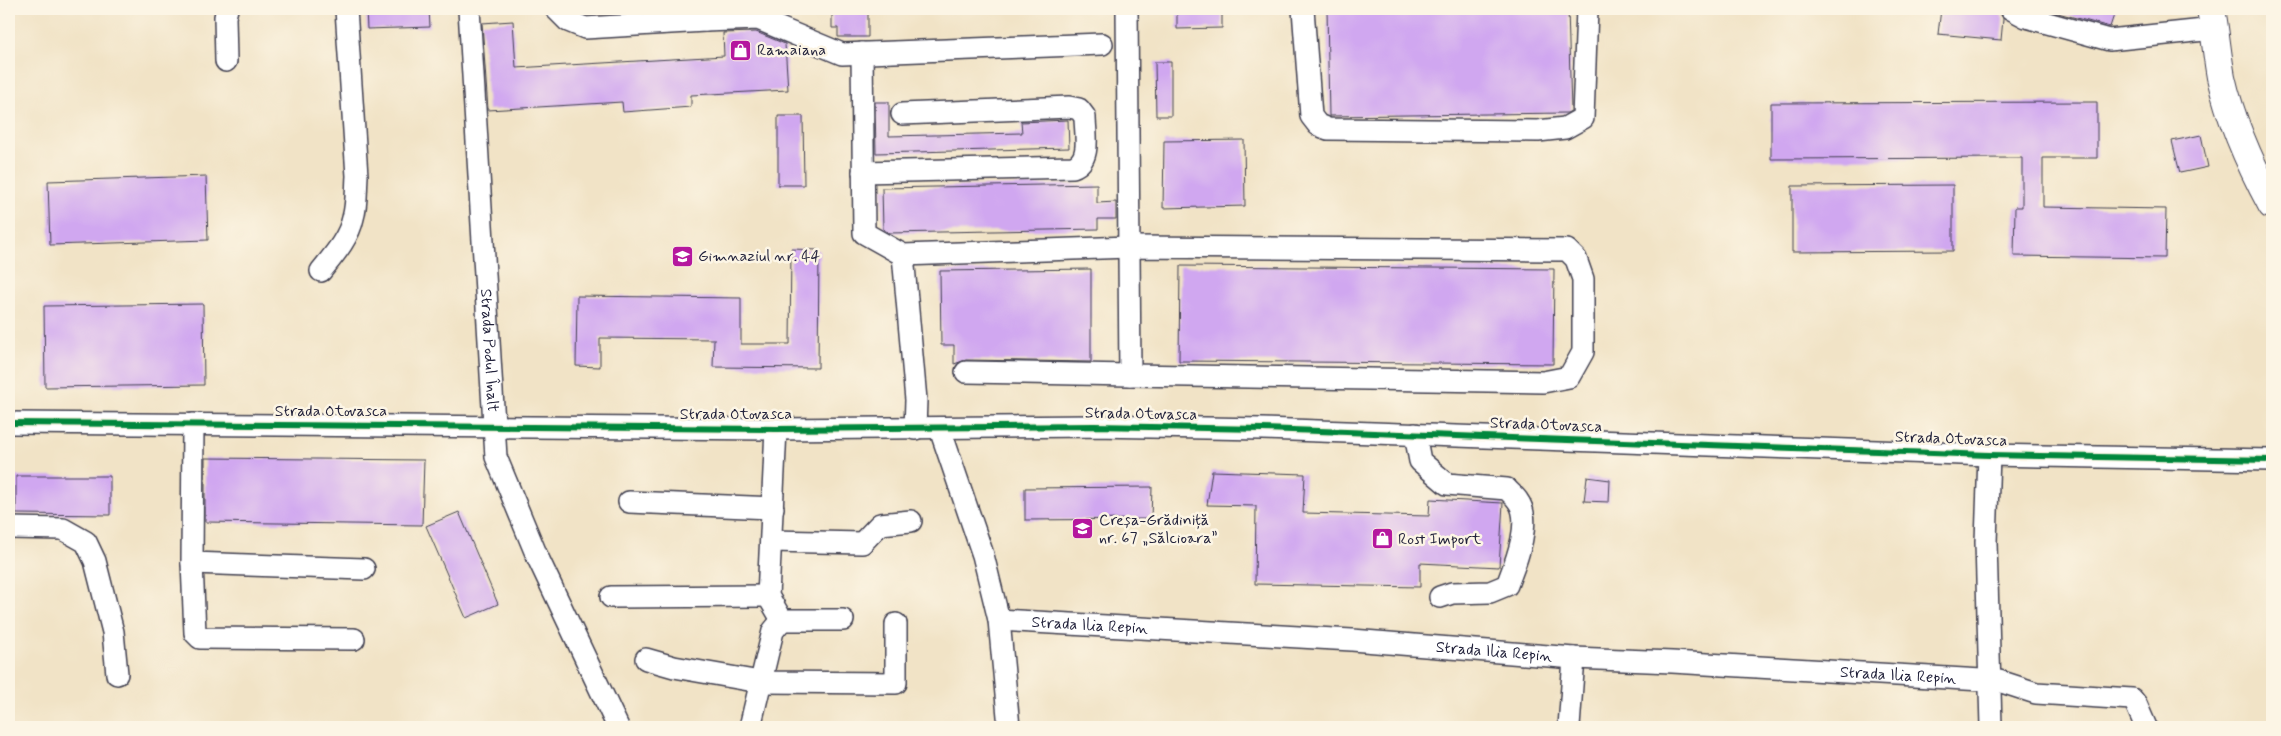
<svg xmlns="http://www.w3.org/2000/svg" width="2281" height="736" font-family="Mynerve,sans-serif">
<rect width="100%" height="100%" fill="#fcf5e5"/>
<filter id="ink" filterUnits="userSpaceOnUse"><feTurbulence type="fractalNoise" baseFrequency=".02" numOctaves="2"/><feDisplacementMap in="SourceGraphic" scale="10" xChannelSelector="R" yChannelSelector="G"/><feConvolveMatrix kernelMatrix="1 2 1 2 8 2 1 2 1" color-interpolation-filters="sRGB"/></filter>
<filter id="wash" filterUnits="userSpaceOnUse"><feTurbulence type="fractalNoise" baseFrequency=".0096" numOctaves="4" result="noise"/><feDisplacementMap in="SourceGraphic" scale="20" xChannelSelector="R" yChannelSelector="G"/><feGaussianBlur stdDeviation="1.12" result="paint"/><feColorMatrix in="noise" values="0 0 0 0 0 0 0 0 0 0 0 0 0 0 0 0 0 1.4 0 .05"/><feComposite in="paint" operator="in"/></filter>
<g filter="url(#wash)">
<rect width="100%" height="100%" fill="#f1e3c6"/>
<g id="blocks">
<path fill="#d0a7f0" d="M366,9h63l1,18 -63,2z
M832,9h36v28h-30v-9h-6z
M1177,9h45v19l-45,1z
M1327,9h241l3,102 -4,2 -238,3z
M1941,9h58l4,10 -2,21 -63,-6z
M2043,9h73l-6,18z
M513,21l3,47 208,-12 -1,-23 33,-1 29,12 3,46 -97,5v12l-68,5 -1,-10 -134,8 -6,-87z
M1155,62h16v54h-15z
M875,102h14v34l133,-3 -1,-11 47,-2 1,28 -193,5z
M2097,102v56h-54v49l123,2 -1,49 -151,-2 1,-49h7v-49l-251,1v-56z
M778,116h25l1,69h-26z
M2201,135l7,32 -28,6 -8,-32z
M1244,140l1,66 -82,2 1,-67z
M206,176l2,64 -158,5 -2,-64z
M1097,184v19l19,-1v17h-18v10l-209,4 -6,-4 -1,-41z
M1953,185v66l-161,1v-66z
M791,249l28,1 -1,118 -105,-1 1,-28 -114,-1v29l-24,-1 1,-70 164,2v46h49z
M1180,266l374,3 -1,95 -374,-3z
M1091,269v93l-125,-2 -12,4v-19h-13l-1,-74z
M203,304l1,81 -159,2 -1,-81z
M205,458l219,2 -2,65 -217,-3z
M1212,471l93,3 -2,39 126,3 1,-17 73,4 -4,64 -79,-4v24l-165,-3 1,-78 -49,-1z
M16,476h94v39l-94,-1z
M1587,477l23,3 -1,22 -25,-1z
M1152,487l-1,32 -126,1v-32z
M459,512l39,92 -32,14 -40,-92z"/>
</g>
</g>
<g filter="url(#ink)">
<use href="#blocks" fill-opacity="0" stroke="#413f50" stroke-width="1"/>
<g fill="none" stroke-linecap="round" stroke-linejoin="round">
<defs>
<g id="minor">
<path id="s1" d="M469,9l27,448 41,99 81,171"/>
<path d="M556,9l12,12 17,7 120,-7v-12"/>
<path d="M1303,9l8,107 7,9 10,4 210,2 27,-3 18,-10 4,-109"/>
<path d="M2011,9l15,8 83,23 105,-11"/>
<path d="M705,21l53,-2 84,35 260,-10"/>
<path d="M862,53l2,180 39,22 226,-8 438,3 9,9 7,20v73l-14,25 -26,5 -413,-7"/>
<path d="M226,61l-1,-44 2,-8"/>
<path d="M863,172l210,-5c19,-7 12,-34 12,-50l-6,-8 -10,-2 -167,7"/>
<path d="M903,255l13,145 -1,29"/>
<path d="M321,271c12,-15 28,-33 32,-53 4,-13 3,-28 4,-42l-11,-167"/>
<path d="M966,372l164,3 -3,-366"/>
<path d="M9,423l767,6 318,-3 168,3 727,26 283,5"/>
<path d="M193,424l-1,139 172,6"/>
<path d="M776,429l-8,167 14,24h61"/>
<path d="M940,429l43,126 16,65 10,107"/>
<path d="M1415,434l5,27 27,23 60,5c3,4 8,7 11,12 15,20 -3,63 -11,84l-17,7 -38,1 -12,4"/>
<path d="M1989,455l-3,87 5,185"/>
<path d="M629,502l144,6"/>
<path d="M9,528l54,1 23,13 9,19 18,71 4,42"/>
<path d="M771,541l91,2 18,-19 31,-3"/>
<path d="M192,563l3,70 5,5 154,1"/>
<path d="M611,597l157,-1"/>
<path id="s2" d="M999,620l353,20 222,18 98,4 327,19 37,12 96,6 4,5 10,23"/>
<path d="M646,659l28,8 86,15 136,1v-59"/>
<path d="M750,727l23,-96 9,-11"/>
<path d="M1569,727l5,-69"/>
</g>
<path id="major" d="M2211,9c4,22 6,46 10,68 10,45 29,87 51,128"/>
</defs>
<use href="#minor" stroke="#413f50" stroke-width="24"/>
<use href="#major" stroke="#413f50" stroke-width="30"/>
<use href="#minor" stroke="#fff" stroke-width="21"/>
<use href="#major" stroke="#fff" stroke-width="28"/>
<defs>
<path id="cycleway" d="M9,423l767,6 318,-3 168,3 727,26 283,5"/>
</defs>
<use href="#cycleway" stroke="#fcf5e5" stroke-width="9"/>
<use href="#cycleway" stroke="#00873e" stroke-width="6"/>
</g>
</g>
<defs>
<symbol id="shop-square" viewBox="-11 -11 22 22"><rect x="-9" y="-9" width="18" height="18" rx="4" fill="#b5179e" stroke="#fcf5e5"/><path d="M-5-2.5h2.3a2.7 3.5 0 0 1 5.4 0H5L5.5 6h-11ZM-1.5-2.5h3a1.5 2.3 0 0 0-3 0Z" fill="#fff"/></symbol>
<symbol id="school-square" viewBox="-11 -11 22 22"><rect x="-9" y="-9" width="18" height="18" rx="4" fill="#b5179e" stroke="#fcf5e5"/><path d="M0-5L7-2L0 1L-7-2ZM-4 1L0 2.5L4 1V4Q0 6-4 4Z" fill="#fff"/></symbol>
</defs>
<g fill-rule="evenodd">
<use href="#shop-square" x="728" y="38" width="25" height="25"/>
<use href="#school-square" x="670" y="244" width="25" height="25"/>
<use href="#school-square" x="1070" y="516" width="25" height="25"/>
<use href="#shop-square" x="1370" y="526" width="25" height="25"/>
</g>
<g text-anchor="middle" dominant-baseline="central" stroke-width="5" stroke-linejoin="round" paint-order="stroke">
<g font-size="16" fill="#22223b" stroke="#fcf5e5" text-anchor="start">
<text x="757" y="50">Ramaiana</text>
<text x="698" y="256">Gimnaziul nr. 44</text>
<text x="1099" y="520">Creșa-Grădiniță<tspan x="1099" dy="18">nr. 67 „Sălcioara”</tspan></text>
<text x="1398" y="539">Rost Import</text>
</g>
<g font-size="16" fill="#22223b" stroke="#fcf5e5">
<text stroke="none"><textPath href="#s1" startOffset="342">Strada Podul Înalt</textPath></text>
<text x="331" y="411">Strada Otovasca</text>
<text x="736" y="414">Strada Otovasca</text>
<text transform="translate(1141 414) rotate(1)">Strada Otovasca</text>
<text transform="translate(1546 425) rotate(2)">Strada Otovasca</text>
<text transform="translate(1951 439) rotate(2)">Strada Otovasca</text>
<text stroke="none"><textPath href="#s2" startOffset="91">Strada Ilia Repin</textPath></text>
<text stroke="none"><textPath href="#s2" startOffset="496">Strada Ilia Repin</textPath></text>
<text stroke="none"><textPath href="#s2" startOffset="901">Strada Ilia Repin</textPath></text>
</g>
</g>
<rect width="2281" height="736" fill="none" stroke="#fcf5e5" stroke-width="30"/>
</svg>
